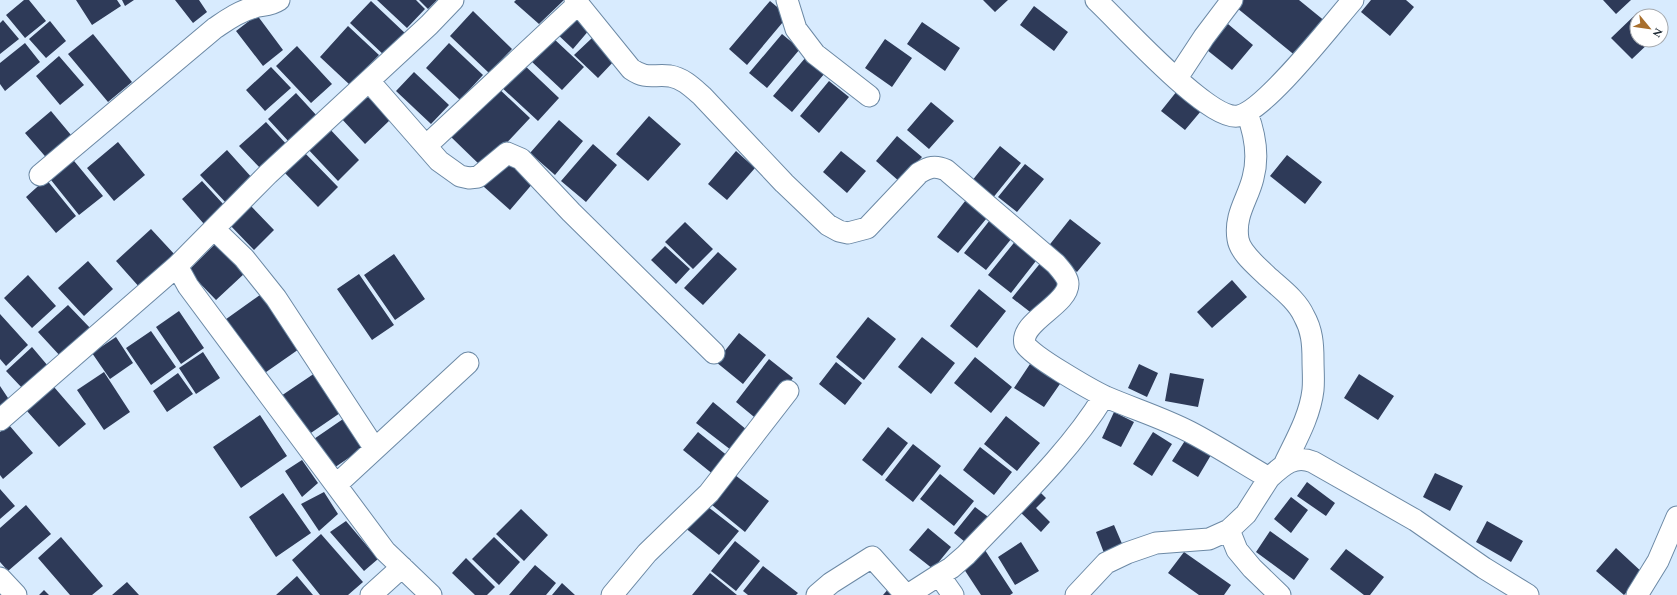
<svg xmlns="http://www.w3.org/2000/svg" width="1677" height="595" font-family="Spectral,serif">
<rect width="100%" height="100%" fill="#d8ebfe"/>
<path fill="#2e3a58" d="M24,0h5l17,21 -21,17 -19,-23z
M76,0h41l4,6 -29,19z
M122,0h12l-9,6z
M175,0h24l8,12 -14,11z
M377,0h39l9,9 -18,19z
M419,0h18l-9,9z
M516,0h48l-25,24 -25,-22z
M983,0h25l-13,12z
M1243,0h56l27,22 -29,35 -60,-49z
M1371,0h35l8,7 -24,29 -29,-24z
M1603,0h28l-15,14z
M371,1l36,34 -21,22 -36,-34z
M770,1l18,15 -41,49 -18,-16z
M1034,6l34,26 -14,19 -34,-26z
M473,11l39,38 -23,24 -39,-37z
M576,13l14,16 -17,20 -18,-17z
M1637,13l3,3h-3v24h15l-20,19 -21,-21z
M257,15l26,35 -20,16 -27,-35z
M3,20l16,19 -19,15v-31z
M50,21l16,20 -20,17 -17,-19z
M922,22l38,26 -15,23 -38,-27z
M1228,24l25,21 -21,25 -25,-20z
M348,26l31,29 -29,30 -30,-28z
M93,34l39,48 -24,20 -40,-48z
M782,34l18,15 -33,39 -18,-15z
M553,38l31,29 -22,23 -31,-29z
M592,38l23,22 -17,18 -24,-23z
M885,39l27,19 -20,29 -27,-19z
M25,43l15,19 -35,29 -5,-7v-21z
M449,43l34,32 -23,25 -34,-32z
M297,46l35,38 -21,19 -35,-37z
M59,56l25,29 -24,20 -24,-29z
M806,57l19,16 -33,39 -19,-16z
M521,62l38,36 -21,23 -39,-36z
M271,67l20,21 -26,23 -19,-21z
M414,72l35,33 -18,19 -35,-33z
M829,81l20,16 -30,36 -19,-17z
M496,86l34,32 -47,50 -33,-32z
M1177,91l24,20 -16,19 -24,-19z
M296,93l22,24 -28,26 -22,-24z
M365,94l25,26 -25,24 -25,-27z
M931,102l23,19 -25,28 -22,-19z
M51,111l25,30 -26,21 -25,-29z
M649,116l32,28 -33,37 -32,-27z
M559,120l24,21 -28,34 -25,-22z
M266,122l23,25 -26,24 -24,-25z
M327,126l32,34 -21,21 -32,-34z
M897,136l25,21 -22,25 -24,-21z
M118,142l27,33 -31,26 -27,-33z
M593,144l24,21 -31,37 -25,-21z
M1000,146l21,17 -29,36 -21,-17z
M227,150l26,29 -26,25 -27,-29z
M302,150l36,37 -20,20 -36,-37z
M736,151l19,17 -28,32 -19,-16z
M841,151l25,20 -19,22 -24,-21z
M1287,155l35,27 -17,22 -35,-28z
M70,156l33,40 -24,19 -32,-40z
M507,158l27,24 -24,28 -27,-24z
M1025,164l19,15 -27,33 -19,-15z
M46,179l30,37 -20,17 -30,-36z
M202,181l22,24 -20,19 -22,-25z
M969,196l22,17 -33,40 -21,-16z
M248,203l26,27 -20,20 -26,-27z
M1070,219l31,24 -24,29 -30,-24z
M990,220l22,18 -26,32 -22,-17z
M685,222l28,27 -20,20 -28,-27z
M151,229l25,27 -35,33 -25,-28z
M1017,239l22,18 -28,36 -23,-18z
M216,243l29,30 -29,27 -28,-29z
M665,246l25,23 -14,15 -25,-24z
M718,252l19,17 -34,36 -19,-17z
M394,254l31,45 -30,21 -31,-45z
M88,261l25,28 -29,27 -26,-28z
M1042,261l21,17 -29,37 -22,-17z
M359,274l35,51 -22,15 -35,-51z
M28,275l28,31 -24,22 -28,-30z
M1232,280l15,17 -35,31 -15,-16z
M979,289l27,22 -29,37 -27,-22z
M264,292l38,55 -43,30 -37,-55z
M68,305l24,25 -30,28 -24,-26z
M179,311l25,37 -23,16 -25,-37z
M0,314l28,31 -22,21 -6,-7z
M868,317l28,22 -32,41 -28,-23z
M151,331l25,36 -25,18 -25,-37z
M739,333l27,22 -23,29 -27,-22z
M116,337l17,26 -23,16 -18,-26z
M922,337l33,26 -24,31 -33,-27z
M32,347l16,19 -25,23 -17,-18z
M203,352l17,26 -24,16 -17,-26z
M975,357l37,30 -21,26 -37,-30z
M769,359l24,19 -34,43 -23,-19z
M1032,361l30,20 -18,26 -30,-19z
M836,362l26,21 -17,22 -26,-21z
M1139,364l19,9 -11,24 -19,-9z
M104,372l26,40 -26,18 -27,-40z
M178,373l15,21 -26,18 -14,-21z
M315,373l28,38 -38,26 -27,-39z
M1170,373l34,6 -6,28 -33,-6z
M1359,374l35,22 -16,24 -34,-22z
M0,386l12,18 -12,8z
M54,387l32,37 -27,23 -32,-36z
M713,402l34,28 -16,20 -35,-27z
M1114,412l20,10 -13,25 -19,-9z
M260,415l27,41 -46,32 -28,-41z
M1006,416l34,27 -23,28 -33,-27z
M346,417l20,29 -35,24 -20,-29z
M9,425l24,28 -30,26 -3,-4v-43z
M888,427l20,16 -26,33 -20,-16z
M698,432l31,25 -15,18 -31,-25z
M1153,432l19,12 -20,32 -19,-12z
M1186,439l25,16 -13,22 -26,-16z
M913,444l28,22 -28,36 -28,-22z
M980,447l32,25 -18,23 -31,-25z
M302,460l16,23 -16,14 -17,-26z
M1435,473l28,13 -13,25 -27,-14z
M940,474l34,27 -20,25 -34,-27z
M735,475l34,26 -24,31 -33,-27z
M1307,482l28,21 -9,13 -29,-20z
M0,489l15,17 -15,13z
M1039,491l7,7 -10,10 14,14 -9,10 -22,-21z
M324,492l14,22 -19,17 -18,-27z
M283,493l28,40 -35,24 -27,-40z
M1291,497l17,13 -17,23 -17,-14z
M703,503l36,28 -20,24 -35,-28z
M26,505l25,29 -43,37 -8,-9v-34z
M975,507l16,12 -21,27 -16,-13z
M521,509l27,26 -24,26 -28,-27z
M346,521l32,38 -14,12 -34,-39z
M1487,521l36,20 -12,21 -35,-20z
M1114,525l9,21 -19,7 -8,-21z
M928,528l23,19 -18,22 -24,-19z
M1270,531l39,28 -15,21 -38,-28z
M321,534l42,48 -15,13h-28l-28,-35z
M61,537l42,49 -11,9h-22l-32,-37z
M494,537l26,25 -21,23 -27,-26z
M735,541l25,20 -24,30 -25,-20z
M1021,542l18,29 -24,14 -17,-28z
M983,547l30,46 -3,2h-29l-21,-32z
M1616,548l28,26 -20,21 -28,-24z
M1346,549l38,28 -14,18h-6l-34,-26z
M1184,552l47,33 -7,10h-25l-31,-22z
M466,558l29,29 -8,8h-12l-23,-22z
M535,565l21,18 -10,12h-37z
M763,566l35,27 -2,2h-48l-5,-4z
M710,573l27,22h-45z
M297,576l16,19h-37z
M127,582l12,13h-27z
M562,583l13,12h-23z
M890,587l9,8h-16z
M44,590l5,5h-10z"/>
<g fill="none" stroke-linecap="round" stroke-linejoin="round">
<defs>
<path id="street" d="M575,0l56,69c16,11 22,5 39,7 13,2 23,12 32,20l82,87 44,42 11,6 9,2 19,-5 52,-55c10,-6 16,-8 27,-3l110,94c4,5 12,13 12,20 0,21 -49,38 -43,60 3,10 68,47 81,53 28,12 57,21 84,35 27,14 53,31 79,46 13,-12 25,-24 44,-16l102,58 69,48 44,27
M787,0l9,29 19,25 54,42
M1096,0c24,22 112,121 142,116 27,-5 94,-92 115,-116
M1177,78l27,-41 28,-37
M369,81l70,80 21,15 9,2 9,-1 29,-24 14,6 50,53 143,141
M1247,113c8,21 12,43 6,65 -5,21 -19,37 -15,61 2,14 19,27 29,37 13,12 30,24 37,40 8,14 9,28 9,44 0,10 1,20 0,30 -3,26 -17,50 -28,73
M426,146l152,-142
M40,175l175,-147c12,-8 23,-16 37,-20 10,-4 16,-1 27,-8
M214,229l30,29 32,40 99,151
M177,266l11,20 197,265 46,44
M0,420l177,-154 91,-92 161,-149 24,-25
M336,485l132,-122
M1229,530l8,20 15,18 28,27
M0,578l16,17
M371,595l31,-28
M612,595l35,-42 62,-60 79,-102
M817,595l14,-12 41,-26 32,36h7l28,-18
M953,595l-14,-20 12,-7 15,-13c47,-50 102,-100 138,-159
M1076,595l30,-32 21,-10 29,-10 53,-4 20,-9 17,-16 23,-36
M1637,595l21,-34 19,-44"/>
</defs>
<use href="#street" stroke="#6c89a5" stroke-width="23"/>
<use href="#street" stroke="#fff" stroke-width="21"/>
</g>
<g transform="translate(1649 28) rotate(119)"><circle r="19" fill="#ffffff" stroke="#a5a9ae"/>
<path d="M0-3L7 15L0 10L-7 15Z" fill="#a86f2d"/>
<text y="-6" font-size="11" font-weight="bold" text-anchor="middle" fill="#1d2934">N</text>
</g>
</svg>
